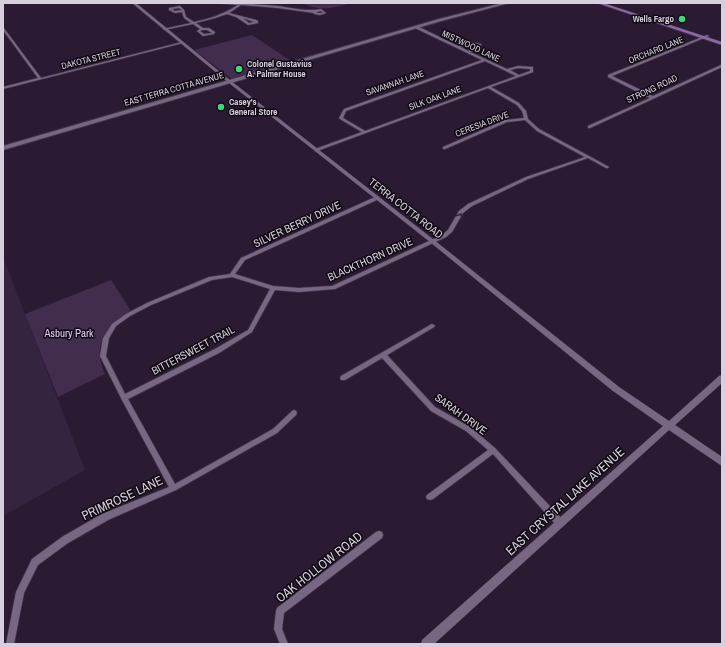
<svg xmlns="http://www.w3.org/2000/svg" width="725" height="647" font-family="'Archivo Narrow',sans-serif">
<rect width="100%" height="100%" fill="#2a1b33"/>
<path fill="#352440" d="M3,257l82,213 -82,46z"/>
<path fill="#422d4f" d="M302,3h50c-20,5 -30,9 -50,0z
M252,35l39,26 -59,18 -38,-29z
M111,280l20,31c-24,18 -40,32 -26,63l-47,23 -33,-83z"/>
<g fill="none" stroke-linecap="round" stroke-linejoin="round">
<defs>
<path id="minor" d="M215,3c21,0 41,1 63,3 14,2 29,6 43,3l5,4 -6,2 -6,-1v-1l-36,-5 -37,-3 -12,8 27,7 2,1v2l-10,2 -12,-8 -9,-3 -12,4 -19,5 7,5h6l6,4 -1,2 -11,2 -6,-5 3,-2 -7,-5 -29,6 -1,-1 28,-6 -7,-5 -2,-6 -7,1 -6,-3v-2l11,-2 4,4 2,7 8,5c16,-3 30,-8 44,-17zM179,8l3,2 -7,1 -3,-2zM321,11l2,2h-6v-1zM243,18l11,4 -5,1zM202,30h5l5,3 -8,1 -4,-3z
M415,26h2l41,20 13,-4 10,2v4l-11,4 37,17 11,-3 15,1v5l-42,15 28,16 7,8 2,8 11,10 70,38 -1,1h-2l-18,-10 -60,21 -56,27 -9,7 -11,19 -6,5 -111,52 -36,3 -24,-2 -23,42 -33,21 -91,46 47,85 98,-55 19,-18 2,-1 2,1 1,2 -1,2 -19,18 -101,57 -68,30 -40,23 -30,22 -14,28 -10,51h-8l10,-52 16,-33 30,-22 40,-23 67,-27 -47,-87 -22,-44 3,-18 9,-14 14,-10 21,-11 62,-26 21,-3 11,-16 134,-61h4v2l-134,61 -10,14 38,12 26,2 33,-2 110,-51 6,-5 11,-19 9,-7 58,-27 59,-20 -48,-26 -12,-11 -18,2 -62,27h-2v-2l62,-27 19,-2 -2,-7 -5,-6 -29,-17 -171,63h-2v-2l47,-17 -22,-13 -1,-1 5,-9 138,-49 -67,-32zM471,44l8,2v1l-11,4 -7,-4zM485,61l31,15 -151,55 -22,-13 3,-7zM518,68l12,1v2l-11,4 -9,-5zM232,277l38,12 -22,41 -33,19 -90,45 -19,-38 3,-18 7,-12 14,-10 21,-11 61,-25z
M3,27l38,51 141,-36 1,1 -180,46v-2l35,-9 -35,-48z
M707,35l2,1 -97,40 41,20 68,-31h1v2l-132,61h-2v-2l62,-28 -42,-21v-2z
M432,324l2,1 1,1 -1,1 -47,28 48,52 35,20 25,21 68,72 1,3 -1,3 -3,1 -3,-1 -64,-72 -60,45 -3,1 -3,-1 -1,-2 1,-2 61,-45 -22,-19 -35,-20 -49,-53 -37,22h-4l-1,-2 1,-2z
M379,531l3,1 1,3 -1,3 -98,75 -2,16 6,15h-8l-6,-15 2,-18 1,-3 99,-76z"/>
<path id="tertiary" d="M132,3h4l95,78 203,159 185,147 50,34 50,-45 3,-1v8l-47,42 47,32v9l-53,-36 -235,214h-13l1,-4 241,-214 -50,-35 -183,-149 -201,-159z"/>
<path id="secondary" d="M503,3h6l-68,18 -438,129v-4l436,-127z"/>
<path id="primary" d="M597,3h6l119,39v3z"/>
</defs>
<use href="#minor" stroke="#423549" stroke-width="1.5"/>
<use href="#tertiary" stroke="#423549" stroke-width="1"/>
<use href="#secondary" stroke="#423549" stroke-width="2"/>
<use href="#primary" stroke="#423549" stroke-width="1"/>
<use href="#minor" fill="#786783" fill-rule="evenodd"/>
<use href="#tertiary" fill="#786783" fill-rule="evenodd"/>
<use href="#secondary" fill="#786783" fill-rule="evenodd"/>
<use href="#primary" fill="#8e68a6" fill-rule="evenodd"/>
</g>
<defs><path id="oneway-chevron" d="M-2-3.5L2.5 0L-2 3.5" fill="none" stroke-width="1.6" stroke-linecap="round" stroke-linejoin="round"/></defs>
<use stroke="#342a3a" href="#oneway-chevron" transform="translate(460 216) rotate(-57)"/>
<g fill="#3dd77e" stroke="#0f0913" stroke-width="1.5">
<circle cx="682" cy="19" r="4"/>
<circle cx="239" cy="69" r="4"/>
<circle cx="221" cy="107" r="4"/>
</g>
<g text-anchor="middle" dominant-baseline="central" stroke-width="3" stroke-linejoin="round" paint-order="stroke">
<g font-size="9" font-weight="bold" fill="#d8cfde" stroke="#0f0913" text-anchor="start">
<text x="674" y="19" text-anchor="end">Wells Fargo</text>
<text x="247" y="64">Colonel Gustavius<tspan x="247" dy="10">A. Palmer House</tspan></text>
<text x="229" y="102">Casey's<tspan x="229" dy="10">General Store</tspan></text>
</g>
<g font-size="9" fill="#d8cfde" stroke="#0f0913">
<text transform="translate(471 46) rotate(25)">MISTWOOD LANE</text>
<text transform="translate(656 50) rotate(-22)">ORCHARD LANE</text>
<text transform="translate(91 59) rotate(-14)">DAKOTA STREET</text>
<text transform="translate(395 83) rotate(-19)">SAVANNAH LANE</text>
<text transform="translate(174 89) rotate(-16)">EAST TERRA COTTA AVENUE</text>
<text transform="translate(652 89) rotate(-25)">STRONG ROAD</text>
<text transform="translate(435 98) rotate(-20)">SILK OAK LANE</text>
<text transform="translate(482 124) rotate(-21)">CERESIA DRIVE</text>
</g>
<g font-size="11" fill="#d8cfde" stroke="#0f0913">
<text transform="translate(406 208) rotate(38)">TERRA COTTA ROAD</text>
<text transform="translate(297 224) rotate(-25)">SILVER BERRY DRIVE</text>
<text transform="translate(370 259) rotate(-24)">BLACKTHORN DRIVE</text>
<text transform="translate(193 350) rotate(-28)">BITTERSWEET TRAIL</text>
<text transform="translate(461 414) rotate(36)">SARAH DRIVE</text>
</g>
<g font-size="11" fill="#e7cbfb" stroke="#0f0913">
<text x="69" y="333">Asbury Park</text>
</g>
<g font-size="13" fill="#d8cfde" stroke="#0f0913">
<text transform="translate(122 498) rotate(-25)">PRIMROSE LANE</text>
<text transform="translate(565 501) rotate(-42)">EAST CRYSTAL LAKE AVENUE</text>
<text transform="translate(319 567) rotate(-38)">OAK HOLLOW ROAD</text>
</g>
</g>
<rect width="725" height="647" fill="none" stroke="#d8cfde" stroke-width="8"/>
</svg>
